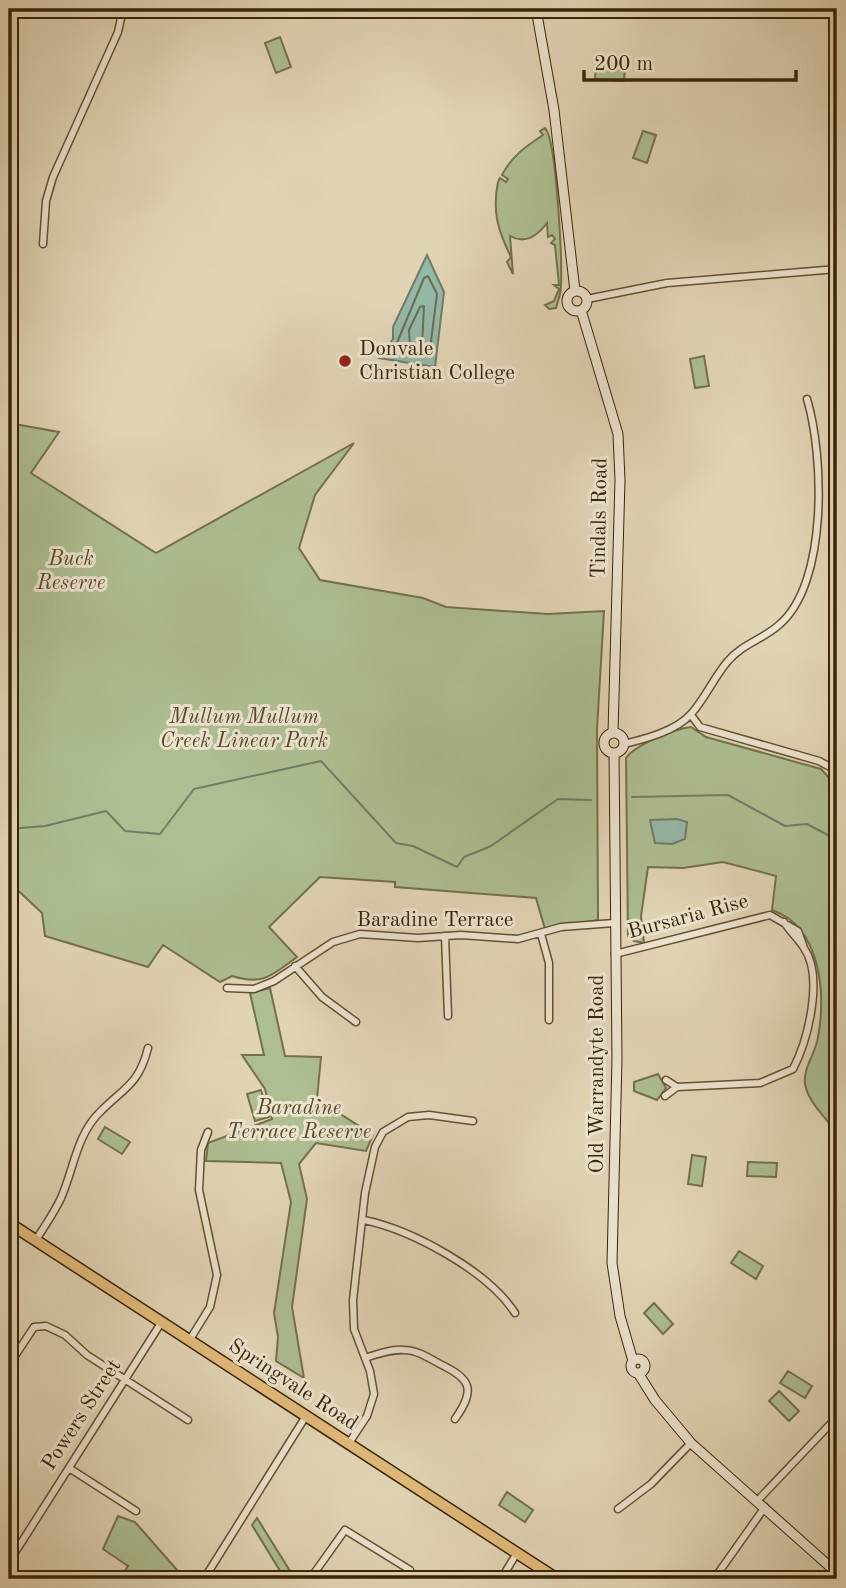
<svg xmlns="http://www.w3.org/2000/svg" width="846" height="1588" font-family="'Old Standard TT',serif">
<rect width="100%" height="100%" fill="#e1d4b5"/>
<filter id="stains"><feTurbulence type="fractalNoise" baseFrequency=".00286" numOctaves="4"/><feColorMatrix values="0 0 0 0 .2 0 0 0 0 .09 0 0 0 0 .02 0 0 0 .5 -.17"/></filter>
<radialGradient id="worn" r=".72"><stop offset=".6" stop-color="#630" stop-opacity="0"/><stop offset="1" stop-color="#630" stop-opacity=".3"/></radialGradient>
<path fill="#adbe92" stroke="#74714c" stroke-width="2" d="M280,37l11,30 -15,6 -11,-30z
M596,65l29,2 -1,14 -29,-2z
M545,128c12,12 17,134 16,158 0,7 -3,15 -5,22l-7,1 -4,-4 9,-4 5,-12 -5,-4h5l-4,-40 -4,-2 4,-4 -3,-4 -4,2 -1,-14c-9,12 -21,22 -37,13l3,38 -6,-12 4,-5c-13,-26 -19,-46 -13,-75l2,-4 6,4 2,-3 -6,-4c10,-19 23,-28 41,-40l-3,-4z
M643,131l13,4 -9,28 -14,-5z
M704,356l5,30 -14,2 -5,-29z
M9,423l50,9 -28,41 125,80 198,-110 -39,52 -16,53 21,32 103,18 23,9 102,7 56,-3 -7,118 1,191 -53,9 -9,-31 -141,-11v-5l-75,-5 -51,50 28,30c-25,18 -33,29 -65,19l-12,6 -57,-37 -15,22 -103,-31 -3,-23 -33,-31z
M691,727l15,10 115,32 9,10 2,14 5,2v338c-11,-15 -29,-31 -32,-49 -2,-17 11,-31 13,-47 8,-44 3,-110 -46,-127l4,-34 -53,-14 -40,6 -35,-1 -7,49 3,27 -10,-2 -6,-5 -2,-178c9,-13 48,-29 65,-31z
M270,988l15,68 36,1 -4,42 56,36 -7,16 -50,-8 -17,21 8,35 -15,108 12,71 -28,-17 2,-24 -4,-24 17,-111 -10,-39 -75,-2 2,-18 64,-24 -7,-30 -23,-34h22l-14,-62z
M658,1074l8,14 -9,12 -23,-9v-9z
M261,1090l8,27 -14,4 -8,-27z
M105,1127l25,15 -8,12 -24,-15z
M692,1155l14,2 -4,29 -14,-2z
M748,1162l29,1 -1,14 -29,-1z
M739,1251l24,15 -7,13 -25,-16z
M654,1303l19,21 -10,10 -19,-21z
M788,1371l24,15 -7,12 -25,-15z
M779,1391l20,20 -10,10 -20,-20z
M507,1492l26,18 -8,12 -26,-17z
M118,1516l17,6 50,57h-66l9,-13 -25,-17z
M257,1518l38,61h-10l-33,-54z"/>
<path fill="#95b9a8" stroke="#717d67" stroke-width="2" d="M427,255l17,37 -9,75 -56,-9 14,-19v-12z
M677,819l10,3 -2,17 -13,5 -17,-1 -5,-23z"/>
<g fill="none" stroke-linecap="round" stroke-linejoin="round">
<path stroke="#686e57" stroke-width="2" d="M428,276l9,18 -8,63 -33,-3 -2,-4 30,-72z
M424,306l-2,40 -12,1 -1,-17 11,-23z"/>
<path stroke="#717d67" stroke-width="2" d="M632,797l96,-2 57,31 22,-2 30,16
M9,829l36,-3 61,-15 19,20 35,3 34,-45 127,-28 75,82 17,3 44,21 7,-10 27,-11 67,-47 33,1"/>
<defs>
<path id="street" d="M43,244l3,-43 7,-24 65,-145 5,-23
M587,299l80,-16 170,-14
M691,715l9,12 119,34 13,7
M624,744c21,-5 52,-13 67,-30 14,-15 23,-37 37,-53 14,-17 36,-22 52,-37 48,-42 44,-168 27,-225
M541,934l8,29v57
M445,936l3,80
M615,954l155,-39 28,16 5,14
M295,966l27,31 34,25
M227,988l27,1 20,-8 59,-39 27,-8 58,4 43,-3 57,4 43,-12 53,-4
M677,1087l83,-4 33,-14c15,-29 31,-92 11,-121 -6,-10 -14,-16 -20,-26
M665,1096l12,-9 -11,-7
M364,1220c48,10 124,51 151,93
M36,1240c8,-13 18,-27 25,-42 13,-29 15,-63 40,-87 24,-24 38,-27 47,-63
M189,1341l21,-34 7,-32 -18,-85 2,-40 7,-18
M365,1358c12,-4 26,-9 39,-8 13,0 25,8 36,14 31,15 36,25 15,55
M9,1365l25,-38 12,-1 19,9 22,20 101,65
M349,1443l18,-27 7,-22 -4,-23 -16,-42 -1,-29 12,-107 10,-46 8,-15 25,-15 21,-2 44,6
M69,1468l67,43
M758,1500l79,-83
M618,1509l33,-25 40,-41
M9,1562l152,-239
M204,1579l102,-163
M310,1579l35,-49 65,40
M501,1579l16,-26
M714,1579l51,-72"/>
<path id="secondary" d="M536,9l18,101 21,181
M567 301a10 10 0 1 1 20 0a10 10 0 1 1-20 0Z
M581,310l37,124 2,46 -7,253
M604 743a10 10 0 1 1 20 0a10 10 0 1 1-20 0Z
M614,753l3,306 -5,204 8,53 13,45
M631 1366a7 7 0 1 1 14 0a7 7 0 1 1-14 0Z
M638,1373l17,27 36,43 146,130"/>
<path id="primary" d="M9,1223l548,356"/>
</defs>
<use href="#street" stroke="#645032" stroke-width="9"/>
<use href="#secondary" stroke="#3a2406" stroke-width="11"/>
<use href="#primary" stroke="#3a2406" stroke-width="13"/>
<use href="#street" stroke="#ece3cf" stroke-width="6"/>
<use href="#secondary" stroke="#ece3cf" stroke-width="9"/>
<use href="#primary" stroke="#e0ba7a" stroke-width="10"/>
</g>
<circle fill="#8f2418" stroke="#ece3cf" stroke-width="2.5" cx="345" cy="361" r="7"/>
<g text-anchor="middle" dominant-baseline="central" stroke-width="6" stroke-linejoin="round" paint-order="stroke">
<g font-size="21" fill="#3a2406" stroke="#ece3cf" text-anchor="start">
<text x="359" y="349">Donvale<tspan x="359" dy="24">Christian College</tspan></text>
</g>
<g font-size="21" fill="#3a2406" stroke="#ece3cf">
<text transform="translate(600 518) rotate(-89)">Tindals Road</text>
<text transform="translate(688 917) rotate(-15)">Bursaria Rise</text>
<text x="435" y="920">Baradine Terrace</text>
<text transform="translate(597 1074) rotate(-90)">Old Warrandyte Road</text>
<text transform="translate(293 1385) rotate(33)">Springvale Road</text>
<text transform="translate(82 1415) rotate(-57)">Powers Street</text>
</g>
<g font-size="21" font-style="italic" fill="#574a29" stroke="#ece3cf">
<text x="71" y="559">Buck<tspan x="71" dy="24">Reserve</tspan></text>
<text x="244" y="717">Mullum Mullum<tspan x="244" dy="24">Creek Linear Park</tspan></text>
<text x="299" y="1108">Baradine<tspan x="299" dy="24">Terrace Reserve</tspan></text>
</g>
</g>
<rect width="846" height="1588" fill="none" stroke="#e1d4b5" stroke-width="35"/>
<rect x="10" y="10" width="825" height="1567" fill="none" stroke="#3a2406" stroke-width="3.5"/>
<rect x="18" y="18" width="811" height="1553" fill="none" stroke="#3a2406" stroke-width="2"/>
<path d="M584 70v10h212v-10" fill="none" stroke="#3a2406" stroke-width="3.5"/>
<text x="594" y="70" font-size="21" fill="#3a2406" stroke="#ece3cf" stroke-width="5" paint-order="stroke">200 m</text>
<rect width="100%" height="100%" filter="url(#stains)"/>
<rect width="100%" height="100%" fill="url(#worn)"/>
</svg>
